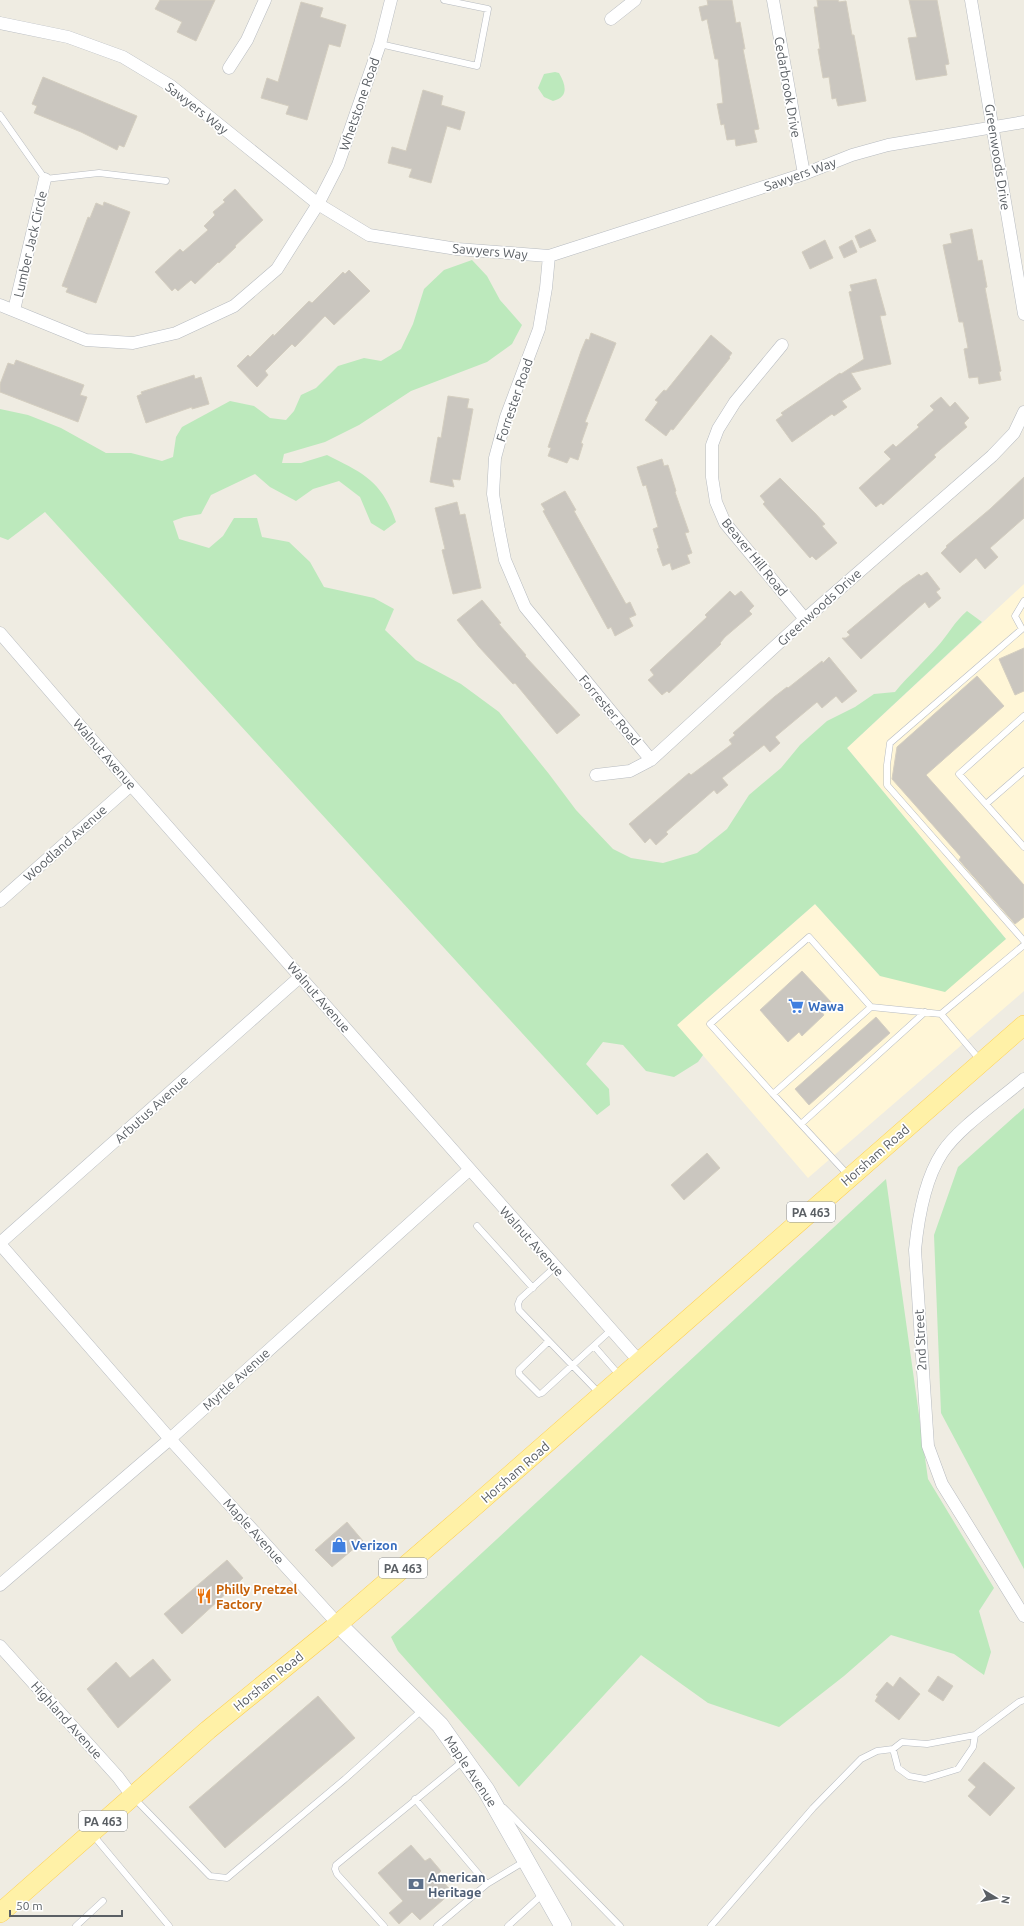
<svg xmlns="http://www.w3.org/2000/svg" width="1024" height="1926" font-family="Ubuntu,sans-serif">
<rect width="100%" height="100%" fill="#efece2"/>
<path fill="#fff6d7" d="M1024,584v407l-216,187 -131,-153 138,-121 65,72 126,-37 -159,-191z"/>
<path fill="#bce9bc" d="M555,72l4,1c7,12 10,24 -6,28l-9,-4 -6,-9 6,-14z
M472,260l15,16 13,24 22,25 -10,19 -25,18 -76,29 -52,34 -34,17 -41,12 -2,9h19l26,-8c36,18 55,26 69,67l-12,9 -13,-8 -11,-26 -21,-16 -26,8 -17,12 -26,-14 -15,-13 -44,21 -10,19 -17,3 -11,4 6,18 30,9 14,-12 11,-18h23l5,19 27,5 21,20 14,25 50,11 20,11 -9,21 31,30 45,24 38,28 50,62 27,36 37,39 18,9 32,5 34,-10 30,-24 22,-34 32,-27 19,-23 27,-24 28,-14 19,-13 21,-2c13,-16 29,-30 42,-45 11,-12 18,-26 30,-36l15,11 -135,126 159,191 -61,53 -65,-16 -65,-72 -138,121 26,30 -5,7 -24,15 -28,-6 -23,-26 -20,-3 -17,22 23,25 1,16 -13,10 -552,-603 -37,28 -8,-3v-128l28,6 33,13 45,25h25l31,8 11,-4 3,-20 6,-10 48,-26 24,5 16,12 16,2 8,-9 7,-16 15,-7 22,-22 26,-8 17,3 20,-12 12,-25 11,-35 20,-19z
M1024,1108v461l-83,-156 -7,-178 24,-68z
M886,1179l42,300 66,109 -15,23 12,41 -7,23 -30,-21 -63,-19 -47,41 -65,51 -71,-24 -67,-48 -122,132 -121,-136 -7,-14z"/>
<path fill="#cac6bf" stroke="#d4cec0" d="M160,0h55l-19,41 -19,-9 5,-10 -27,-13z
M707,0h25l4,23 4,-1 5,27h-2l16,80 -5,1 3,12 -21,4 -1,-7 -8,1 -3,-16 -3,1 -4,-21 6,-1 -5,-44h-3l-8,-40 -5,2 -3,-14 9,-2z
M817,0h21l1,2 7,-1 6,34h2l12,66 -28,5 -2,-8 -4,1 -3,-22 -6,1 -5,-29h2l-6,-42h4z
M909,0h28l12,64 -4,1 2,10 -31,5 -8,-42 9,-1z
M301,2l22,6 -3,9 26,8 -6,22 -11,-3 -22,76 -21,-6 3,-8 -28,-8 6,-20 11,4z
M43,77l94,39 -13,31 -5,-2 -2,5 -36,-18 -47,-19 3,-7 -5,-2z
M423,90l20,6 -2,9 24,7 -5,18 -13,-4 -16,57 -22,-6 3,-8 -24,-6 4,-16 14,4z
M235,189l28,31 -28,26 1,1 -17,16 -1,-1 -23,22 -4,-4 -13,11 -3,-3 -3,3 -17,-19 25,-23 3,3 25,-22 -4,-4 11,-11 -2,-3 12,-10 -2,-2z
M104,202l26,10 -34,91 -30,-11 2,-4 -6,-2 26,-69 2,1 6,-15 7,3z
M870,229l6,12 -16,7 -5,-12z
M972,229l6,32 4,-1 5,27 -2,1 16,83 -2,1 2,8 -22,4 -1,-7 -9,1 -5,-29 4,-1 -5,-26h-4l-16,-77 9,-2 -2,-9z
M825,240l8,18 -23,11 -8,-17z
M852,240l5,12 -13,6 -5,-11z
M349,270l21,21 -36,34 -9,-9 -30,31 -3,-3 -27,27 3,4 -11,12 -20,-21 11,-11 2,2 23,-23 1,2 35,-35 3,2 31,-31 2,2z
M876,279l10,36 -6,1 11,48 -40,9 10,16 -19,12 5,6 -13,9 -2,-2 -40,28 -16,-22 7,-5 -2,-2 59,-40 1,1 23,-15 -15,-67 3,-1 -2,-6z
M591,333l25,10 -31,79 3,1 -7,20 2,1 -5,16 -8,-3 -3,6 -19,-7 3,-8 -3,-1 33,-96 5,-12 3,1z
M711,335l21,18 -3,4 1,1 -57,72 -2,-1 -5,7 -21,-16 13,-18 -3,-2 9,-10 2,1z
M16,360l68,25 -4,10 7,2 -9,25 -78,-30v-8l8,-21 6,2z
M194,375l1,4 6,-2 8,27 -17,5v-2l-46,16 -9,-27 5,-2 -1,-2z
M448,396l21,3 -2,9 6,1 -13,71 -8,-1 2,8 -24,-5 8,-45 3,1z
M941,397l9,10 5,-5 14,16 -5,5 3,4 -33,28 2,2 -53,48 -2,-2 -5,4 -17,-19 32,-29 -7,-7 9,-8 3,3 23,-20 -2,-2 17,-15 -4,-4z
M662,459l2,7 4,-1 8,26 -1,1 14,40 -4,1 7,20 -5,2 3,8 -18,7 -2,-7 -7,3 -6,-17 2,-1 -6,-19 5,-2 -12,-42 -3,1 -6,-19z
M1024,477v41l-34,30 8,9 -13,12 -9,-11 -16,15 -19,-20 6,-6 -1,-1 44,-37z
M780,478l35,35 10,11 -3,2 15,17 -21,17 -4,-4 -2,2 -47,-54 2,-2 -5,-6z
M565,491l11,19 -2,1 52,93 4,-2 6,13 -7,3 4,8 -18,10 -4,-9 -3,2 -65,-118 2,-1 -4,-6z
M457,502l3,13 5,-1 16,74 -28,6 -11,-44 3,-1 -10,-41z
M927,572l13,17 -4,3 5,6 -12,10 -4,-6 -64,57 -19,-21h4l4,-3 -3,-3 55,-46 17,-12 2,2z
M730,591l5,5 6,-5 13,15 -5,5 3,3 -27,23 -5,6 1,1 -52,49 -2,-2 -5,4 -14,-15 6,-5 -4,-5 57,-53 -2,-2z
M482,600l19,23 -2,1 27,31 -1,1 55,59 -23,19 -42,-51 -2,1 -34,-37 -22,-27z
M1024,648v43l-9,4 -16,-36z
M829,657l28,34 -15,12 -6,-7 -14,12 -5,-6 -42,35 5,6 -10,9 -6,-7 -42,33 6,7 -11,9 -3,-4 -48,42 2,2 -12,11 -6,-7 -5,5 -16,-19 60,-51 2,2 41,-31 -3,-4 6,-5 -2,-2 41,-36 13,-10 1,1 34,-27 1,2z
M977,676l27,30 -78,69 98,110v32l-9,7 -56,-64 2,-3 -69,-78 5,-32z
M802,971l29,31 -10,9 3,4 -22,21 -3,-4 -11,10 -28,-32z
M876,1017l14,16 -81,72 -14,-16z
M707,1153l13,15 -36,32 -13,-15z
M347,1522l16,19 -31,26 -17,-17z
M227,1560l16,18 -61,56 -18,-20z
M153,1659l18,21 -53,48 -31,-39 29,-27 14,16z
M938,1676l15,10 -10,15 -15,-10z
M900,1677l20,17 -21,26 -24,-19 3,-5 -2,-1 11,-13 6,5z
M318,1696l37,42 -130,110 -36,-41z
M984,1762l31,26 -25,28 -22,-20 8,-9 -8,-7z
M411,1845l14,16 5,-3 11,13 -4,4 15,17 -32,28 -8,-8 -13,12 -10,-11 14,-12 -25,-28z"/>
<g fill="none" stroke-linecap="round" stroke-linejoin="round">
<defs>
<path id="lane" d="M380,44l97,22 11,-57 -44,-9
M0,115l45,64 54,-6 67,8
M1024,601l-9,15 7,13 -132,114 -3,22v20l137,156
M1024,716l-65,58 65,73
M986,804l38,-33
M941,1014l39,46
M773,1094l-63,-70 99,-87 62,70
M801,1124l124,-112
M849,1176l-76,-82 98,-87 70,7 83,-69
M477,1226l56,62
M555,1267l-35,32 -2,5 1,6 81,84
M549,1341l-30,29v4l20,20 3,-1 69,-63
M594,1346l26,30
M975,1735l-2,12 -15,22 -33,10 -16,-3 -11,-8 -5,-19 9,-7 25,2 48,-9 44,-33 5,-2
M133,1797l77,79 17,2 118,-99 77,-69
M415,1799l72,85 -50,42
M504,1808l116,118
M93,1835l76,91
M487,1884l38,-23
M76,1926l27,-25
M384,1926l-47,-52 -2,-5 1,-4 127,-104
M508,1926l35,-32
M711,1926l102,-118 48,-49 16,-8 16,-2"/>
<path id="street" d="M773,0l31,174
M971,0l53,314
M611,19l24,-19
M0,23l68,14 55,20 48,29 147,118 51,31 88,14 92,7 255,-82 48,-19 36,-10 136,-23
M229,68l18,-28 18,-40
M549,256l-3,32 -7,41 -33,88 -11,41 -2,36 6,36 6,30 20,47 126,153
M0,305l86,35 47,3 43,-10 58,-27 43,-37 41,-65 20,-39 42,-121 11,-44
M14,310l31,-131
M782,345l-47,57 -17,27 -6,16v32l4,25 9,21 80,96
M0,633l131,152 508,576
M596,775l34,-4 21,-11 154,-141 187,-163 22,-23 10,-21
M0,901l131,-116
M1024,1079c-23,20 -66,49 -82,74 -17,26 -24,66 -27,97l13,196 14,38 82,132
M0,1243l301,-267
M0,1244l170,195 168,185
M0,1585l170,-146 299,-269
M0,1646l118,131 14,19"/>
<path id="secondary" d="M338,1624l102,101 46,65 77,136"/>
<path id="primary" d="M0,1913l208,-183 130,-106 130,-112 556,-487"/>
</defs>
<use href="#lane" stroke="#b7bbc0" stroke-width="7"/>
<use href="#street" stroke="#b7bbc0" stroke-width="13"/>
<use href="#secondary" stroke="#b8bcc2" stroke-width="18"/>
<use href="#primary" stroke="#ffce4b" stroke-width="20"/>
<use href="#lane" stroke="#fff" stroke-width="6"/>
<use href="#street" stroke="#fff" stroke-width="12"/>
<use href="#secondary" stroke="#fff" stroke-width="17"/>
<use href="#primary" stroke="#fff1a7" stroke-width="19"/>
</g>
<defs>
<symbol id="supermarket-bare" viewBox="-9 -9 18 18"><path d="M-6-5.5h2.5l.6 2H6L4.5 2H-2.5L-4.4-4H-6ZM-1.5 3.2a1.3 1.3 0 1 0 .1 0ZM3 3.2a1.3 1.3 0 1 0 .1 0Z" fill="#3f7fe0" stroke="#fff" stroke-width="2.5" paint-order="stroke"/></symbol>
<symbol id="shop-bare" viewBox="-9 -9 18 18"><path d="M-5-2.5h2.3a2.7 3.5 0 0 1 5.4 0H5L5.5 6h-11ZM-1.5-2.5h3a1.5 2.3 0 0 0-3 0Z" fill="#3f7fe0" stroke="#fff" stroke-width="2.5" paint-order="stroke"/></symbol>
<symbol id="restaurant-bare" viewBox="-9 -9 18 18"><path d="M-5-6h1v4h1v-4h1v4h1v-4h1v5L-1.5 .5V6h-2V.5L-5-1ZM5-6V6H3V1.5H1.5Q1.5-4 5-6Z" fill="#e8710a" stroke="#fff" stroke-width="2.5" paint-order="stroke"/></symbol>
<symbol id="bank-bare" viewBox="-9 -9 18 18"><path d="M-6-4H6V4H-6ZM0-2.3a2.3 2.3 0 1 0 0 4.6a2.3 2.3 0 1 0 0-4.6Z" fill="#5c6f8a" stroke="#fff" stroke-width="2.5" paint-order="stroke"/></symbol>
</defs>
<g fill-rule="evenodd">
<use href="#supermarket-bare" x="785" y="995" width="22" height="22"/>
<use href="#shop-bare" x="328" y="1534" width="22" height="22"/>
<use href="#restaurant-bare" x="193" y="1585" width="22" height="22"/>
<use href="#bank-bare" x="405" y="1873" width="22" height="22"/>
</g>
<g text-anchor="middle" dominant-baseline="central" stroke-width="3.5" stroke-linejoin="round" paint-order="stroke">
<g fill="#fff" stroke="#8c8f92" stroke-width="1">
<rect x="787" y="1202" width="48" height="20" rx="3"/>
<rect x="379" y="1558" width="48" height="20" rx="3"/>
<rect x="79" y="1811" width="48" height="20" rx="3"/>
</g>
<g font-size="12" font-weight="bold" fill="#5a5f64">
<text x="811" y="1212">PA 463</text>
<text x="403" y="1568">PA 463</text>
<text x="103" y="1821">PA 463</text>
</g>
<g font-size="13" fill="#5a5f64" stroke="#fff">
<text transform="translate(788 87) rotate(80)">Cedarbrook Drive</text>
<text transform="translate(359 104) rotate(-71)">Whetstone Road</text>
<text transform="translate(197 108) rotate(38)">Sawyers Way</text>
<text transform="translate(998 157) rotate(81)">Greenwoods Drive</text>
<text transform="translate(800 174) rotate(-20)">Sawyers Way</text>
<text transform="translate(30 244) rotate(-77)">Lumber Jack Circle</text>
<text transform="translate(490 251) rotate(5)">Sawyers Way</text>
<text transform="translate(514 400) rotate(-71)">Forrester Road</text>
<text transform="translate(755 557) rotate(51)">Beaver Hill Road</text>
<text transform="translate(819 607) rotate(-42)">Greenwoods Drive</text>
<text transform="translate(610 710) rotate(50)">Forrester Road</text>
<text transform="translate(105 754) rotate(49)">Walnut Avenue</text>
<text transform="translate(65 843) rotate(-42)">Woodland Avenue</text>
<text transform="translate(319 997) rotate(49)">Walnut Avenue</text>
<text transform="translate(151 1109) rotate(-42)">Arbutus Avenue</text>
<text transform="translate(875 1155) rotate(-41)">Horsham Road</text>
<text transform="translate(532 1241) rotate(48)">Walnut Avenue</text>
<text transform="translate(920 1340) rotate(-93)">2nd Street</text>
<text transform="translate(236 1379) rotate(-42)">Myrtle Avenue</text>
<text transform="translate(515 1472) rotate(-41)">Horsham Road</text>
<text transform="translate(254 1531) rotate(48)">Maple Avenue</text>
<text transform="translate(268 1681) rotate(-39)">Horsham Road</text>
<text transform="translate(67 1720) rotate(48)">Highland Avenue</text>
<text transform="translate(471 1771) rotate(56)">Maple Avenue</text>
</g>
<g font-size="13" font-weight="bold" fill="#366cbe" stroke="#fff" text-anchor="start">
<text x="808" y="1006">Wawa</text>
<text x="351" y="1545">Verizon</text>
</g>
<g font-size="13" font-weight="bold" fill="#c56008" stroke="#fff" text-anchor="start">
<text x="216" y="1589">Philly Pretzel<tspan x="216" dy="15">Factory</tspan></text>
</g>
<g font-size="13" font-weight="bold" fill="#4e5e75" stroke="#fff" text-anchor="start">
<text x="428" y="1877">American<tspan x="428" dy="15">Heritage</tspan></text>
</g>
</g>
<g transform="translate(996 1898) rotate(100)" stroke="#ffffff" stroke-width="3" paint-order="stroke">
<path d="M0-3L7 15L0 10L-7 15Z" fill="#5a5f64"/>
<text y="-6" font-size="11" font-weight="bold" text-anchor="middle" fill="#5a5f64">N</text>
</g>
<path d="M10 1910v6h112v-6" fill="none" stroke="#5a5f64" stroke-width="2"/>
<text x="16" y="1910" font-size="12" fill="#5a5f64" stroke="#ffffff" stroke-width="3" paint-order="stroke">50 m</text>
</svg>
